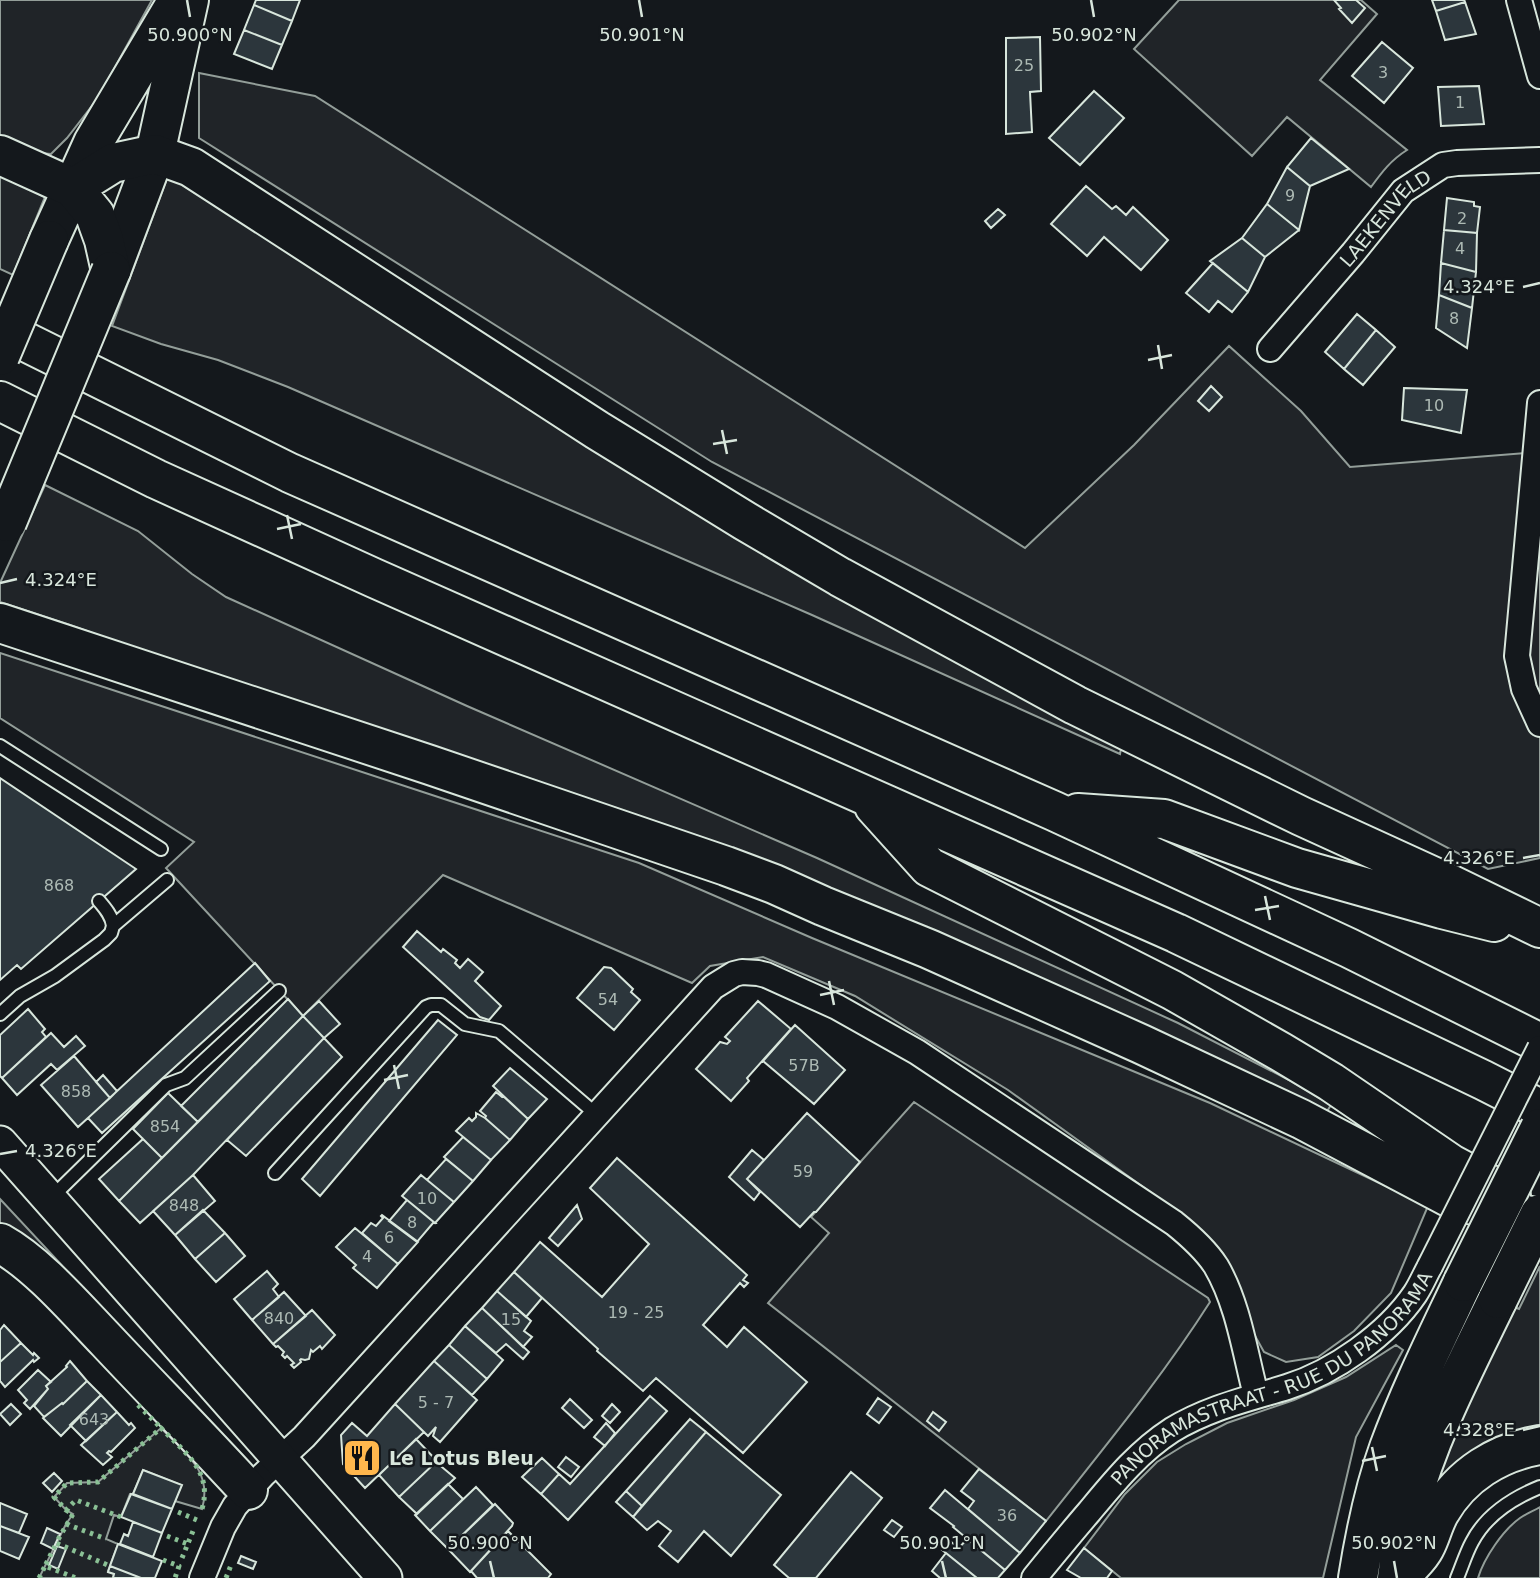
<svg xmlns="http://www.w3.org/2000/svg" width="1540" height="1578" font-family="'DejaVu Sans',sans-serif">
<rect width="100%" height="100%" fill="#14181c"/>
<path fill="#202428" stroke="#939e99" stroke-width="2" d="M0,0h152l-54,98 -31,40 -16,16 -11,-1 -40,-17z
M1179,0h182l16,14 -57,66 87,70c-16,10 -25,22 -36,37l-84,-70 -35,39 -118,-107z
M199,73l116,23 710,452 109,-103 95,-99 72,65 49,56 190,-15v406l-52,11 -776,-407 -513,-324z
M0,175l45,22 -32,78 -13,-6z
M168,176l452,286 502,281 -2,11 -308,-139 -524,-228 -70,-27 -57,-16 -49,-18z
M45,485l93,46 54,43 34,23 241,109 350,152 361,165 111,57 42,25 -9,14 -951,-387 -301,-107 -70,-23v-19z
M0,653l639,210 173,75 398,165 218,103 -37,87 -37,38 -36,26 -32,5 -22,-10 -10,-18 -38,-88 -45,-39 -163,-117 -153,-94 -92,-39 -53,9 -18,17 -249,-108 -140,141 -137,-148 28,-26 -194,-124z
M914,1102l294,196 2,4c-49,77 -108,148 -164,219l-278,-218 61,-70 -18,-16z
M0,1199l70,75 -70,-43z
M1540,1266v166l-108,71 13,-46 23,-55 46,-95 5,2z
M1396,1345l7,5 -47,87 -33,141h-202l-37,-30 41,-54 32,-32 29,-18 41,-21 67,-23 52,-23z
M161,1428c24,25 52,43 41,81l-27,-8 6,-16 -38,-15 -10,24h-3l-9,23 -7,-2 -8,24 12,5 -10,27 6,3 -1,4h-74l27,-54 7,-10 -7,-4 -12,-13 13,-14 31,-1z
M1540,1507v71h-62c6,-20 25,-48 42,-60 6,-4 13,-7 20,-11z"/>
<path fill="#2c363c" stroke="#d8e6dc" stroke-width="2" d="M256,0h44l-8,21 -38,-16z
M1334,0h22l9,8 -13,15 -13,-14 2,-1z
M1432,0h32l1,2 -29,9z
M1465,2l11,32 -31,6 -9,-29z
M254,5l38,16 -10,24 -38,-15z
M244,30l38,15 -10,24 -38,-15z
M1040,37l1,54 -11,1 2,40 -26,2v-96z
M1382,42l31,26 -29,35 -32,-27z
M1479,86l5,38 -43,2 -3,-39z
M1094,91l30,27 -44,47 -31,-27z
M1311,138l38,31 -39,17 -23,-19z
M1287,167l23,19 -11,44 -32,-26z
M1086,186l26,23 4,-3 10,9 7,-8 35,33 -27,30 -37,-33 -17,19 -36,-32z
M1447,198l27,4v4l6,1 -3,26 -33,-3z
M1267,204l32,26 -34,27 -23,-19z
M998,209l7,6 -14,13 -6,-7z
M1444,230l33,3 -1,39 -35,-9z
M1242,238l23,19 -17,35 -38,-31z
M1213,263l35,29 -16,20 -14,-11 -9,11 -23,-19z
M1441,263l35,9 -4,36 -33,-13z
M1439,295l33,13 -5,40 -31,-20z
M1357,314l19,16 -32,39 -19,-17z
M1376,330l19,17 -32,38 -19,-16z
M1211,386l11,11 -13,14 -11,-10z
M1404,388l63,2 -6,43 -59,-13z
M0,778l136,91 -115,100 -4,-4 -17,15z
M417,931l24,21 2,-3 14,11 -2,3 5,5 8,-9 15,13 -8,9 26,25 -12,14 -9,-3 -77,-70z
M255,963l15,18 -168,152 -14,-15z
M604,967l7,1 22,21 -2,3 9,8 -26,30 -37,-32z
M288,999l15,17 -105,106 -17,-16z
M319,1001l21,23 -16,14 -21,-22z
M758,1001l33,28 -44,49 2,3 -18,20 -35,-32 24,-27 7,2 3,-3 -5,-4z
M28,1009l17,20 -3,3 4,5 -44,41 -2,-2v-41z
M303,1016l21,22 -131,137 -53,48 -21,-22z
M438,1020l19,15 -137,161 -18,-17z
M795,1025l50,45 -31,34 -51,-43z
M51,1033l13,14 12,-11 9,10 -28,24 -6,-6 -34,31 -15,-17z
M324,1038l18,19 -96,99 -19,-16z
M74,1056l36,42 -32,29 -37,-42z
M510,1068l37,31 -19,20 -35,-33z
M103,1075l14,16 -7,7 -14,-16z
M496,1092l6,5 1,-1 25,23 -18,21 -25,-22 1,-2 -6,-5z
M168,1093l30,29 -36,36 -29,-29z
M476,1113l9,5 25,22 -19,20 -35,-29 13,-13 3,3 4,-4z
M807,1113l53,49 -44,50h-2l-14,15 -53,-48z
M463,1137l28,23 -18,21 -29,-24z
M143,1139l19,19 -43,43 -20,-22z
M752,1150l12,10 -17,19 13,13 -6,8 -25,-23z
M617,1158l130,117 -4,5 5,3 -4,4 -4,-4 -37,42 24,22 17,-20 63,55 -64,71 -87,-75 -13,13 -46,-40 1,-2 -84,-77 26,-30 62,55 47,-53 -59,-56z
M446,1159l27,22 -19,21 -27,-22z
M193,1175l22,26 -40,34 -22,-24z
M421,1175l33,27 -19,21 -33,-27z
M407,1200l28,23h-2l-16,19 -28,-21z
M577,1205l5,14 -24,27 -9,-8z
M203,1210l22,23 -30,26 -20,-24z
M382,1215l36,27 -20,22 -36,-31 9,-10 5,3 7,-8 -2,-2z
M355,1228l43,36 -21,24 -24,-20 3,-3 -20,-18z
M225,1233l20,23 -29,26 -21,-23z
M267,1271l11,13 -5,5 6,8 -27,23 -18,-21z
M514,1272l28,26 -16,19 -29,-26z
M497,1291l34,30 -7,10 8,6 -9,10 -41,-39z
M284,1292l22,24 -33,28 -21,-24z
M482,1308l47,44 -6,7 -17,-15 -10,9 -31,-27z
M312,1310l23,25 -13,14 -2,-3 -7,6 -2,-2 -2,9 -4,1 -4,-1 -1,1 1,2 -7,6 -3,-3 3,-2 -7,-7 -2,2 -3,-3 2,-3 -6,-6 -2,1 -3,-3z
M4,1325l17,18 -21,19v-32z
M465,1326l38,34 -16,19 -38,-34z
M21,1343l12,12 1,-2 5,5 -5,4 -1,-2 -28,27 -5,-6v-19z
M449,1345l38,34 -15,16 -38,-34z
M70,1361l17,20 -24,23 -1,-1 -18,14 -10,-11 14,-17 -2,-3 21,-19 -1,-1z
M434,1361l43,39 -37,42 -7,-6 3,-9 -8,9 -33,-32z
M38,1370l13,12 -5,4 2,3 -18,20 -6,-6 3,-3 -9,-10z
M87,1381l14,14 -40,41 -18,-18 19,-15 1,1z
M101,1395l16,17 -31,29 -16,-16z
M650,1396l17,15 -99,109 -27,-26 18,-20 11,10z
M878,1398l13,9 -12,16 -12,-9z
M570,1399l22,21 -8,8 -22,-20z
M11,1404l10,10 -11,11 -10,-11z
M395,1404l29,28 -59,56 -22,-24 -2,-29 11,-12 15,13z
M612,1404l8,8 -10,11 -8,-7z
M117,1412l12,13 2,-2 4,5 -24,24 -2,-1 -2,2 5,4 -9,8 -22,-20z
M933,1412l13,10 -7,9 -12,-10z
M690,1419l16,13 -64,74 -16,-15z
M606,1423l9,10 -10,13 -11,-9z
M706,1432l75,63 -50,61 -27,-25 -26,31 -19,-16 12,-15 -13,-10 -11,9 -14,-13z
M416,1439l21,22 -38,36 -20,-22z
M566,1457l13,10 -8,10 -13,-10z
M542,1458l17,16 -18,20 -19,-17z
M436,1462l19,16 -38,36 -18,-17z
M979,1469l67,52 -26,32 -52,-44 6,-8 -13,-10z
M143,1470l39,15 -10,24 -39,-15z
M851,1472l31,26 -66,80h-27l-15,-13z
M54,1473l8,8 -10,11 -9,-9z
M448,1484l15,15 -33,32 -15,-16z
M476,1487l17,18 -45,44 -18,-18z
M945,1490l75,63 -15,17 -52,-43 1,-1 -24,-18z
M626,1491l16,15 -9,11 -17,-15z
M131,1494l41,15 -10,24 -41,-16z
M0,1503l27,11 -8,19 -19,-7z
M495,1504l18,19 -1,3 -42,46 -22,-23z
M892,1520l10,7 -8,10 -10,-7z
M133,1522l29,11 -9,24 -33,-13 4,-10 4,2z
M0,1526l29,11 -10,22 -19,-8z
M47,1528l13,6 -7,15 -12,-6z
M508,1531l43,43 -3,4h-71l-6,-7z
M967,1539l38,31 -7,8h-21l-35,-28 8,-9 9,7z
M118,1544l44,17 -7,17h-14l-31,-12z
M57,1546l9,3 -8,20 -9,-4z
M1084,1548l28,23 -5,7h-26l-14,-8z
M946,1553l31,25h-37l-8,-7z
M241,1556l15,6 -3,7 -15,-6z
M110,1566l31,12h-28l1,-4 -6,-2z"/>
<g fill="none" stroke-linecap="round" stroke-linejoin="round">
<defs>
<path id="service" d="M0,746l161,103
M99,901c6,7 13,15 14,25
M0,1014l20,-18 35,-20 49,-36 7,-7 2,-7 54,-46
M275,1173l151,-166 5,-2h10l24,19 34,7 98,84
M50,1199l116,-114 19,-7 94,-87
M1457,1578c5,-12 9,-25 15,-36 14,-27 41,-44 68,-55"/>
<g id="minor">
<path d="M1519,0l21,76"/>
<path id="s1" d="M1270,349l83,-96 50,-62 40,-26 14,-2 83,-3"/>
<path d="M1540,403l-23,253 7,33 16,35"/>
<path d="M202,1578l21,-51 12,-21 28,-31 41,-38 409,-450 21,-13 8,-2 16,1 8,2 71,32 80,45 257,171c15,12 31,26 42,43 22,37 29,87 40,129"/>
<path id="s2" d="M1034,1578c18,-22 36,-44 55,-66 25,-30 49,-60 83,-82 36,-22 76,-31 115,-43 47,-15 100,-52 128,-93 6,-9 10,-19 15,-28"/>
</g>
<path id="secondary" d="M0,1143l385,435"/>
<path id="primary" d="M49,240l44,-97 85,-143
M111,271l44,-117 34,-154
M0,1243c38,21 77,67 107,98 47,50 95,99 141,149"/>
<path id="motorway" d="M0,155l73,33 22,27 9,25 7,31
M73,188l40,-25 42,-9 36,13 406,263 148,91 95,56 235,128 226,111 151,69 88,43
M0,329l290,144 764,338 295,137 191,95
M0,401l156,78 218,99 802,355 307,147 57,29
M0,623l430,142 296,101 48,18 49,22 106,43 212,95 160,75 157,83 73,14
M874,806l55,61 243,123 109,62 50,30 120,82 60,32
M1078,813l86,6 133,49 145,41 52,13
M1408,1568c6,-6 13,-13 17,-21 6,-11 8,-23 15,-35 21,-37 58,-60 100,-67
M1358,1578c7,-44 16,-88 31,-130 21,-57 48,-111 74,-166
M1397,1578c3,-23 6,-47 12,-69 20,-74 56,-142 89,-210"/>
</defs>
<use href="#service" stroke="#d8e6dc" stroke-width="16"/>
<use href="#minor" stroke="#d8e6dc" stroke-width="28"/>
<use href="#secondary" stroke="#d8e6dc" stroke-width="37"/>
<use href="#primary" stroke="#d8e6dc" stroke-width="42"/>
<use href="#motorway" stroke="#d8e6dc" stroke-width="42"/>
<use href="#service" stroke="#14181c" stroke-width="12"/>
<use href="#minor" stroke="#14181c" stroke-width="24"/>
<use href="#secondary" stroke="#14181c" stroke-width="33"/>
<use href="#primary" stroke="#14181c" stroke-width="38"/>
<use href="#motorway" stroke="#14181c" stroke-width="38"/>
<defs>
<path id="minor-bridge" d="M1430,1266l110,-218"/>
<path id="primary-bridge" d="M0,356l49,-116
M7,522l104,-251"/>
<path id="motorway-bridge" d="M1463,1282l77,-154
M1498,1299l42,-85"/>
</defs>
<use href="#minor-bridge" stroke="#d8e6dc" stroke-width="28" stroke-linecap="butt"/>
<use href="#primary-bridge" stroke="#d8e6dc" stroke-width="42" stroke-linecap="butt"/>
<use href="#motorway-bridge" stroke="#d8e6dc" stroke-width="42" stroke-linecap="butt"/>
<use href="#minor-bridge" stroke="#14181c" stroke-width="24"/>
<use href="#primary-bridge" stroke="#14181c" stroke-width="38"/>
<use href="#motorway-bridge" stroke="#14181c" stroke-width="38"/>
<path stroke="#8ac095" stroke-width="5" stroke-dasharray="3.5 5" stroke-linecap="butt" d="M138,1405l23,23
M66,1510l7,4 -17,29 54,23
M178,1512l19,8
M121,1517l-45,-17 -10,10 -12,-13 13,-14 31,-1 63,-54c24,25 52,43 41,81
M66,1524l40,15
M167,1536l21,8
M55,1546l-10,20 31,12
M182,1558l11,-27
M163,1560l16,6 -4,12
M39,1578l6,-12
M226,1578l5,-13"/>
</g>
<path fill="none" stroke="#d8e6dc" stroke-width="2.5" d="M187,0l3,17M639,0l3,17M1091,0l3,17M1523,287l17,-4M1158,345l4,24M1148,360l24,-5M722,430l5,24M713,444l24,-4M287,515l5,24M277,529l24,-5M0,583l17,-4M1523,858l17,-3M1265,896l5,24M1255,910l24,-4M829,981l5,24M820,995l24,-5M394,1065l5,24M384,1080l24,-5M0,1154l17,-3M1523,1430l17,-4M1372,1447l5,24M1362,1461l24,-5M490,1561l4,17M942,1561l4,17M1394,1561l3,17"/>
<defs>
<symbol id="restaurant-square" viewBox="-11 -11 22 22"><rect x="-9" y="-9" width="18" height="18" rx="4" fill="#ffb74d" stroke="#14181c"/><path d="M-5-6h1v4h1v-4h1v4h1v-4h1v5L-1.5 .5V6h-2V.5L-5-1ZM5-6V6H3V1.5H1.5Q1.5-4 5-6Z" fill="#111"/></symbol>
</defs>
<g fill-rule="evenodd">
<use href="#restaurant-square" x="340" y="1436" width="44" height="44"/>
</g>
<g text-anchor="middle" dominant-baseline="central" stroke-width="5" stroke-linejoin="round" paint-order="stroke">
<g font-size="16" fill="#adbab4">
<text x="1024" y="65">25</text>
<text x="1383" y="72">3</text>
<text x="1460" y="102">1</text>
<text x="1290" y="195">9</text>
<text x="1462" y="218">2</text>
<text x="1460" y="248">4</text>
<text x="1454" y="318">8</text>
<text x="1434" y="405">10</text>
<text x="59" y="885">868</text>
<text x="608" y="999">54</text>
<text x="804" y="1065">57B</text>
<text x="76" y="1091">858</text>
<text x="165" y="1126">854</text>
<text x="803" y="1171">59</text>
<text x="427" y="1198">10</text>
<text x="184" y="1205">848</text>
<text x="412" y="1222">8</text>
<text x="389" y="1237">6</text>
<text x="367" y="1256">4</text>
<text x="636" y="1312">19 - 25</text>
<text x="279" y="1318">840</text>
<text x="511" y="1319">15</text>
<text x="436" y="1402">5 - 7</text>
<text x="94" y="1419">643</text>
<text x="1007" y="1515">36</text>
</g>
<g font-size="19" fill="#d8e6dc" stroke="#14181c">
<text stroke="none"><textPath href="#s1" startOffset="175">LAEKENVELD</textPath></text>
<text stroke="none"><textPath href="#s2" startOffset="318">PANORAMASTRAAT - RUE DU PANORAMA</textPath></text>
</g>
<g font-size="19" font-weight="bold" fill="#d8e6dc" stroke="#14181c" text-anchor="start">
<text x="389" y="1458">Le Lotus Bleu</text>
</g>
</g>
<g font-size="18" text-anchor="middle" fill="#d8e6dc" stroke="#14181c" stroke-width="5" stroke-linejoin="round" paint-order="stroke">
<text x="190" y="41">50.900°N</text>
<text x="642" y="41">50.901°N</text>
<text x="1094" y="41">50.902°N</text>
<text x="1479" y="293">4.324°E</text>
<text x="61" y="586">4.324°E</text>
<text x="1479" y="864">4.326°E</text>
<text x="61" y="1157">4.326°E</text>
<text x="1479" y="1436">4.328°E</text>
<text x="490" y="1549">50.900°N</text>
<text x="942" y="1549">50.901°N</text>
<text x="1394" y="1549">50.902°N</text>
</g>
</svg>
